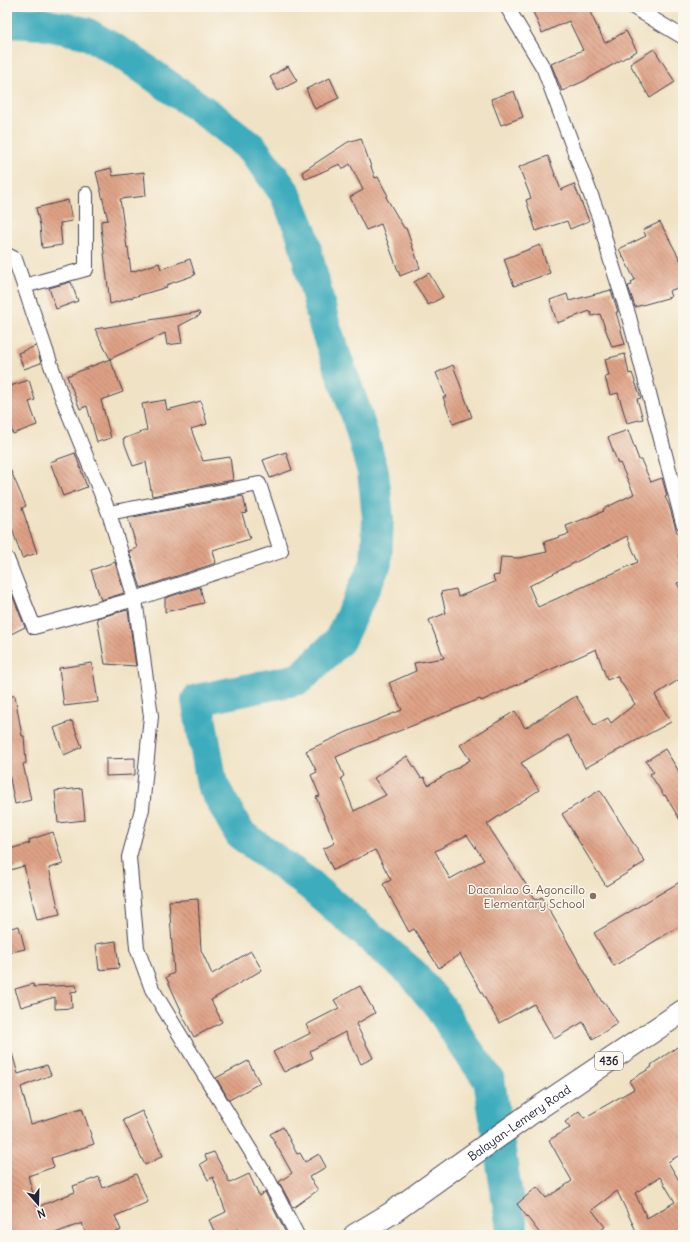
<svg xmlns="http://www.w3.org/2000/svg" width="690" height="1242" font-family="Delius,sans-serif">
<defs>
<pattern id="building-back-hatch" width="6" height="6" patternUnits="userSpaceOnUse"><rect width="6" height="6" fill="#dea185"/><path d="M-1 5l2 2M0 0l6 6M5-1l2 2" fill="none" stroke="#b4836e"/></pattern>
</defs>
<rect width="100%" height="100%" fill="#fbf7ec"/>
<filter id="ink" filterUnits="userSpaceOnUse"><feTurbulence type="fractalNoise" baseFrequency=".025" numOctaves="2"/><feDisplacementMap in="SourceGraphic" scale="8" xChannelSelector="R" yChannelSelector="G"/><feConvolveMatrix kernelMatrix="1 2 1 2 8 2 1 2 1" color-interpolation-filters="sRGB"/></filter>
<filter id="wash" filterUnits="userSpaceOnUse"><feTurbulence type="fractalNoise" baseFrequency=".012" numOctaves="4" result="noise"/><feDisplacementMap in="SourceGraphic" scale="16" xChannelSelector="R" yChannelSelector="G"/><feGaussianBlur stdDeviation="0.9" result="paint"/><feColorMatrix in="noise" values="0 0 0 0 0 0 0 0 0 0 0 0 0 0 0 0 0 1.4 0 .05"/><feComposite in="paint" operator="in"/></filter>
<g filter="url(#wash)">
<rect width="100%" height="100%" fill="#f0e2c4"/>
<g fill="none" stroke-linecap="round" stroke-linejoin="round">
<path stroke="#3eacbc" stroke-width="32" d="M7,22l35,2 44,9 40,23 89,63 37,29 33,45 17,41 23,93 31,86 17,59 5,46 -2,45 -37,78 -40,38 -102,21 15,84 28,50 69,50 103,89 28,34 23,37 26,36 24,155"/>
</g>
<g id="blocks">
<path fill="url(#building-back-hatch)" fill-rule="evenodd" d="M531,7h70l-11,5 15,31 21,-12 11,20 -53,30 -22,10 -11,-27 32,-14 -14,-29 -27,12z
M654,49l21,33 -25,16 -20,-34z
M288,66l9,15 -19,10 -8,-14z
M330,78l9,20 -24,11 -9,-20z
M514,91l9,26 -22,8 -10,-26z
M361,138l14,40 3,-1 10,19 -2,1 18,31h2l14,40 -20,8 -19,-52 -15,6 -16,-33 13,-7 -13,-26 -7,5 -3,-5 -34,15 -4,-7 46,-30z
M548,156l13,34 13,-6 15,37 -19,8 -3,-8 -31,10 -10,-31 5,-2 -12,-31z
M111,168l2,8 31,-4 2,24 -26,3 7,49 1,-1 3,25 28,-9 2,6 29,-10 5,16 -29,10 1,2 -57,17 -9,-77v-6l7,-1 -12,-48z
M68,200l4,21 -12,2 2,22 -20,3 -2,-23 -4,-17z
M660,222l23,43v21l-14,5 2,6 -36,10 -7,-21 4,-1 -1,-3 4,-2 -16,-31 27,-13 -3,-6z
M540,245l10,28 -36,13 -10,-27z
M429,273l14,24 -15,8 -14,-23z
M71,282l7,19 -22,8 -7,-21z
M611,290l7,22h-2l9,32 -13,3 -12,-33 -8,2 -2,-5 -33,12 -7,-23 17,-6 2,7z
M199,312l1,3 -21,11 3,17 -15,2 -2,-12 -55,26 -15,-30z
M36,346l5,17 -17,6 -6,-16z
M625,354l4,20 3,-1 9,25 -4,1 6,20 -16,4 -9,-30 -8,2 -5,-18 4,-1 -4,-17z
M110,359l13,33 -22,8 10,38 -14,4 -10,-36 -7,3 -13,-33z
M453,365l19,52 -19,7 -10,-27h3l-10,-24z
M29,380l6,20 -6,2 8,23 -24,9 -6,-16v-31z
M165,400l2,10 34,-9 6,23 -16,5 12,32 27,-4 3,23 -81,16 -6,-34 -13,4 -10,-27 24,-9 -5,-26z
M628,430l11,30h2l10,22 11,-4 5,18 -2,1 4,8 14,48 -5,2 5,13v13l-6,2 6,11v83l-28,18 16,27 -86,46 -17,-33 -47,28 18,27 -52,34 49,76 6,-3 61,107 2,-1 13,20 -25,16 -10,-17 -29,17 -20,-35 -35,19 -39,-69 -21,14 -25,-39 -5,3 -26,-48 8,-4 -16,-30 -42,20 -10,-21 12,-6 -19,-46 4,-1 -9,-21 6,-3 -11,-21 41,-19 55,-22 -13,-27 27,-12 -2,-8 30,-5 -15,-38 17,-7 -5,-21 15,-3 2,8 37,-15 -2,-6 6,-1 2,-18 18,1 28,-6 -3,-10 25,-8 -3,-8 38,-15 -1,-2 31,-15 -14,-31 -2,1 -10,-27zM627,536l11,26 -100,45 -9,-21zM596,649l11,31 10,-4 18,28 -24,19 -3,-5 -14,7 -18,-29 -51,32 -10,-17 -55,34 10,15 -42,25 -4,-8 -3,1 -14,-22 -33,22 12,17 -32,16 -13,-33 3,-2 -8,-19 25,-11 119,-47 1,2zM467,835l17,25 -34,19 -15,-28z
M286,452l6,18 -22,8 -7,-18z
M75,453l12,34 -24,9 -13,-34z
M7,462l19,44 -4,2 15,45 -15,5 -15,-44z
M243,496l4,17 -5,1 8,25 -37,11 3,13 -75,25 -12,-37 8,-3 -9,-30z
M115,562l9,31 -23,7 -10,-30z
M7,582l18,45 -18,9z
M200,587l4,16 -39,9v-14z
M128,610l8,56 -31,-2 -8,-46z
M92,663l6,39 -34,4 -5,-38z
M7,696h8l7,40h2l2,27 -3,1 8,36 -16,4 -6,-30 -2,-23z
M72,721l10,26 -18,8 -10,-27z
M665,749l18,29v47l-18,-30 -1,1 -14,-22 4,-2 -8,-11z
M135,758v17l-29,1v-17z
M82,788l3,32 -27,3 -3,-32z
M600,790l45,72 -39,24 -44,-72z
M53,832l10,32 -14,4 11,47 -23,5 -13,-54 -17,5v-21l23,-7 -1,-3z
M683,880v44l-69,42 -20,-33z
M198,899l3,51 11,24 39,-23 11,19 -51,30 11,22 -28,15 -14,-26 1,-1 -15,-33 8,-4 -5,-72z
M19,926l6,23 -18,4v-24z
M116,941l3,27 -20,2 -3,-26z
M33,984l1,3 42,-2 1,6 -6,1 1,16 -17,1v-12l-34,10 -6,-18z
M360,986l15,27 -19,11 17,34 -12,6 -16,-32 -35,19 3,7 -29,14 -11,-20 38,-19 -5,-8 33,-17 -5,-8z
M683,1043v110l-15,9 15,25v48h-45l-21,-44 -25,19 13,17 -11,8h-53l-24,-31 20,-17 9,11 26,-17 -23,-41 21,-12 -5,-6 14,-11 5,7 50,-29 -5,-8 23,-14 -1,-2zM660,1177l15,25 -28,16 -12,-25z
M7,1048l2,5h3l6,21 29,-9 4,10 -30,12 10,37 51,-16 12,36 -43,14 3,9 -26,9 9,31 38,-15 -2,-6 26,-9 4,11 33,-14 12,28 -33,14 6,14 -11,5h-24l-4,-12 -32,12h-43z
M248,1061l12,22 -31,17 -13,-22z
M142,1111l21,45 -18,9 -22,-45z
M283,1127l14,27 3,-1 5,9 14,-8 7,13 -17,10 9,13 -25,18 -14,-26 13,-9 -22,-39z
M214,1152l16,31 19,-9 10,22 6,-4 22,43h-45l-3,-6 -14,6h-9l-7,-15 17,-8 -13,-35 -5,3 -8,-16 7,-4 -2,-5z"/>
</g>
</g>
<g filter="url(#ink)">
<use href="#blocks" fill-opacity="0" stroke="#413f50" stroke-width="1"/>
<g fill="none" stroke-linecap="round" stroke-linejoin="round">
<defs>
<path id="minor" d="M507,7l37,62 55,148 11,41 19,59 54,206
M633,7l50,30
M7,255l8,4 45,133 49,121 26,86 16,117 -9,93 -13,48 8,91 15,41 117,192 28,54
M24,286l62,-17v-75
M7,559l27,68 101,-28 146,-48 -22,-67 -150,29"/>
<g id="primary">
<path id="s1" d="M355,1235l35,-21 144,-103 149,-100"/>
</g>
</defs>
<use href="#minor" stroke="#413f50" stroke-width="16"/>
<use href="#primary" stroke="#413f50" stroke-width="24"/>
<use href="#minor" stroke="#fff" stroke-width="14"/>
<use href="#primary" stroke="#fff" stroke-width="22"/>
</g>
</g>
<circle fill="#8d6e63" stroke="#fbf7ec" stroke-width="1.5" cx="593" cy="896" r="4"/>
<g text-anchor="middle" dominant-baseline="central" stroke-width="3" stroke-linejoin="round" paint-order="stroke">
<rect fill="#fbf7ec" stroke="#636270" stroke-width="1" x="595" y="1052" width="28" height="18" rx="3"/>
<g font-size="11" font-weight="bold" fill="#22223b">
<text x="609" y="1061">436</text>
</g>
<g font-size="12" fill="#785e54" stroke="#fbf7ec" text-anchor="end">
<text x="585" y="889">Dacanlao G. Agoncillo<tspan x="585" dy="14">Elementary School</tspan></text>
</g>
<g font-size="12" fill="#22223b" stroke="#fbf7ec">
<text stroke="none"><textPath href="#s1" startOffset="199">Balayan-Lemery Road</textPath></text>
</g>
</g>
<rect width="690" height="1242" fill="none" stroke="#fbf7ec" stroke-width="24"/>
<g transform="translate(38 1204) rotate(160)" stroke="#fbf7ec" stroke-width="3" paint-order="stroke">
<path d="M0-3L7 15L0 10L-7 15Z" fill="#22223b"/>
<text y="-6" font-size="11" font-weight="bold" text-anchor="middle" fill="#22223b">N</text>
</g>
</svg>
